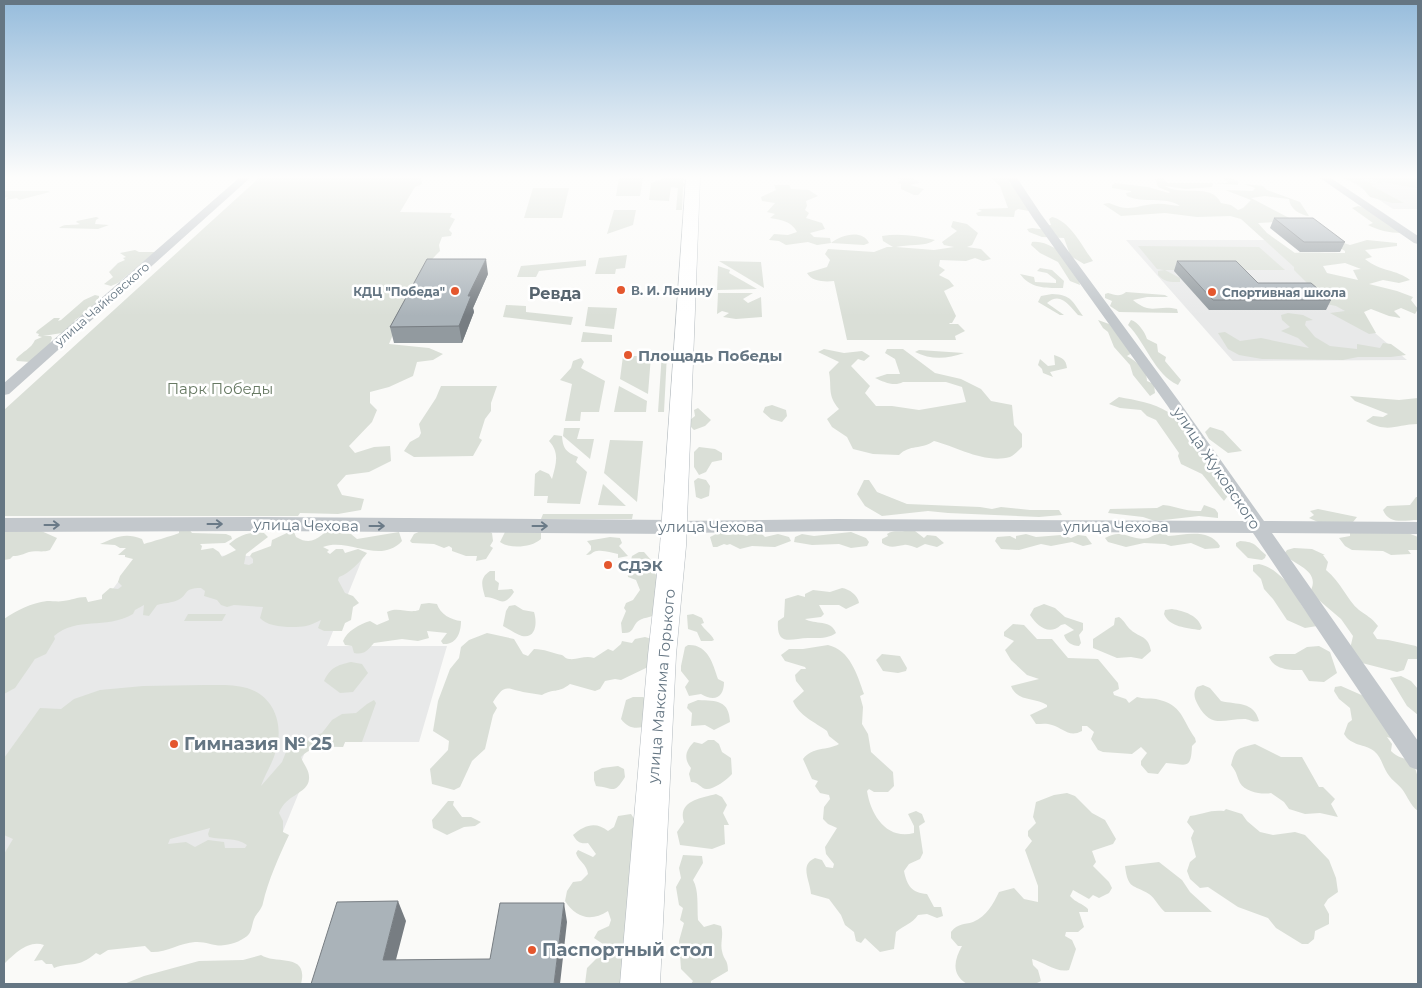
<svg xmlns="http://www.w3.org/2000/svg" width="1422" height="988" font-family="Montserrat,sans-serif">
<rect width="100%" height="100%" fill="#fafaf8"/>
<path fill="#e8e9e9" d="M1346,178h72v31h-25z
M1126,240h139l142,120 -174,1z
M138,555l225,2 -36,89h120l-28,96h-74l-2,5h-36l-15,38h10l-62,151 -236,1v-247h7l58,-76 26,-1z"/>
<path fill="#dadfd7" fill-rule="evenodd" d="M259,178h162l1,6 -7,3 -15,25 52,1 -2,4 5,2 -6,11 3,3 -1,3 -9,1 -3,8 1,6c-23,21 -38,64 -51,93l40,4 14,6 -10,6 -16,2 -4,14 -24,11 -19,5v11l7,7 -5,12 -23,24 6,7 19,-6 16,-1 1,15 -22,11 -23,3 -9,10 5,10 22,4 -3,11 -23,4 -38,-1 -2,3h-294v-106z
M619,178h24l-3,18h-24z
M665,178h19l-1,5 3,1 -3,3 -1,23h-6l2,-22 -7,-1 -2,14 -20,-1 2,-17z
M898,178h15l6,4v1l-9,2 14,4 -6,6h-4l-13,-6v-5l-4,-1 4,-3z
M991,178h16l3,2 -1,3 5,2 15,26 -11,-2 -3,2 -1,6 -36,-1 -2,-3 6,-2 -4,-2 30,-1 -8,-22z
M1162,178l6,5h60l-5,-5h7l8,3v4l-25,-2 -1,4 -26,2 -21,-3c16,11 46,-4 56,17l10,2 7,5 5,-2 8,-8 -26,-10 28,1 2,-3 -11,-4 19,2 4,4 33,12 9,14c-9,-1 -19,-7 -20,-17l-24,-3 -14,2 44,23 -37,2 9,10 28,20c5,-1 42,0 50,0v-2l-8,-5 -5,-7 18,6 17,-5 30,3v3l-32,4 7,7 -7,2c16,13 31,10 45,21l-11,3 -16,-3 -14,4 28,7 16,6 -2,3 7,9 -3,5 -14,-6 -7,3 7,7 -12,-2 -18,-7 -7,3 12,21 -7,1 -39,-21 15,-2 -9,-5 -15,-3 -11,-17 -16,-16v-3l-53,-48 -11,-3 -33,1 -32,-4 -44,3 -18,-12 6,-1c23,10 25,2 47,1 7,-1 16,2 24,2 -14,-10 -37,-2 -53,-10l-1,-3 5,-1v-1l-19,-3v-3l3,-2 33,4 21,6 1,-1 -12,-5 -3,-8zM1345,263l16,6 -8,1 5,10 -31,-7 -4,-7z
M1342,178l22,1v2l10,3 -4,1 34,18h-12l-22,-6 -10,-12z
M1370,178h48v7l-3,1 3,2h-2l-34,-6 1,2 -7,-1 2,-2z
M774,185h15l2,4 18,1 9,6 -12,5 1,5 -2,4 4,3 -3,5 16,5 3,6 -15,4 4,4 16,1 1,5c10,-8 31,-14 38,0l-5,2 -33,-2 -14,2 -9,-3 -22,3 -7,-4 -10,-1 5,-6 14,1 9,-3c-6,-11 -15,-12 -27,-14l5,-4 -8,-2 8,-9 -13,-2 -1,-4 15,-7z
M533,188h36l-7,30h-38z
M4,191h44l2,1 -31,8 -2,-2 -12,2 3,-3 -4,1z
M1358,206l8,2 35,25c-11,0 -24,-3 -33,-8l5,-2 -21,-15z
M614,210h22l-3,15 -26,9z
M96,217l3,1 -3,2 -1,4 14,1 -11,4 -39,-1c5,-5 14,-2 21,-4l-4,-2 1,-1z
M1052,217c18,4 30,29 41,44l-9,3 -12,-7 8,28 -10,-4 -12,-19 -18,-9 -9,-8 1,-3c15,-2 26,11 37,10l-5,-14 -22,-1 -13,-5 -2,-3 5,-1 15,2 -2,-4 6,-1 -2,-6z
M953,221l14,3 11,9 -6,12 -5,2 14,2 10,10 -8,2 -8,-3 -9,3 -26,-1 -1,6 6,4 -6,5 10,5 5,6 -10,5 12,25 -4,7h-3l1,1h8l7,7 -10,5 1,4h-109l-13,-59c-8,1 -22,1 -27,-8l20,-6 3,-7 -5,-6 3,-5 46,3 13,-5h6l-10,-6 -1,-5c18,-3 36,0 53,4 -10,7 -28,4 -39,7l38,3 20,-3 -10,-2 -2,-3 15,-11 -6,-4z
M1138,246l121,1 26,23h-120l15,8v4c-10,0 -16,0 -22,-7v-4l6,-1 -7,-1z
M135,250l4,2h16l-37,31 -7,3 -7,-2 9,-7 -4,-5 9,-9 7,-3 -2,-2 3,-1 -6,-4z
M627,255l-2,13 -9,1 -1,5h-20l4,-16z
M586,260v6l-47,5 -3,6h-19l4,-11z
M719,261l42,1 3,26z
M718,266l12,4 -1,3 28,16 -40,1z
M1040,268l12,2 12,11 -1,7c-17,0 -32,1 -43,-14l14,3 1,5 21,1v-3l-9,-7 -10,-2z
M1126,292l39,3 3,2h-21l-14,3c19,16 24,4 44,9l1,4 -59,-1 -9,-6 2,-5 -7,-3v-4l3,-1c7,2 12,4 18,-1z
M718,293h35l-10,6 5,4 13,-6 1,20 -26,2 -13,-2 6,-4 -7,-2 -5,3z
M1052,294c20,1 20,7 31,22l-5,-1c-9,-9 -17,-24 -31,-12l17,12h-4l-22,-13 3,-6z
M95,295l4,1v3l-5,6v2l-19,13 -4,7 -9,6 -19,3h8l1,2 -3,8 -19,16 -13,-1 -1,-2c7,-8 15,-10 19,-19l7,-3 -4,-1 1,-2 -3,-1 1,-2 17,-13h6l-2,3 3,-1 23,-20z
M506,305l20,1v6l47,5 -2,8 -68,-8z
M588,307l29,1 -3,21 -29,-3z
M1288,313l15,2 10,5 -7,1 -1,4 10,12 15,9 27,3v-5l23,4 3,-5 8,1 15,11 -15,2h-33l-15,3 -81,-1 -23,-4 -11,-6 -10,-16 7,-1 15,9 21,-3 48,10 -11,-10 -17,-7 9,-4 -8,-7 -1,-5z
M1098,320l11,4 23,29 -5,3c10,6 20,13 20,25l7,3 1,9 -5,3 -17,-21 -3,-10 -16,-18 -6,-15 -5,-4z
M1131,320c7,2 14,12 16,19l10,5 1,8 8,5 -1,4 16,19 -3,5c-24,-11 -32,-42 -50,-60z
M583,332l29,3v7h-31z
M824,349l20,4 18,-2 8,5 -6,5 -6,-2 -7,7 19,20 -5,7 11,13h16l27,4 47,-8 -4,-15 -16,-5h-43c-9,5 -19,0 -28,-4l12,-4h13l-5,-15 -10,-6 2,-4h16l32,24 26,6 20,10 10,12 21,4 2,20 8,9v13c-3,3 -8,8 -12,10 -25,7 -53,-10 -76,-16 -13,9 -24,3 -35,14l-26,-1 -20,-5 -6,-12 -15,-10 -5,-8 12,-10c-12,-14 -7,-21 -10,-37l10,-10 -21,-10z
M919,350l45,3c-17,6 -33,7 -49,-1z
M662,352l5,2 -3,58h-6z
M1054,355c8,3 12,4 13,13l-17,4 3,5 -10,-4 -1,-4 -4,-4 2,-6 8,7 7,-1z
M623,356h28l-3,38 -28,-15z
M581,358l3,4 -3,6 24,13 -6,31h-18l-1,9h-15l7,-37 -12,-4 11,-12 2,-7z
M441,386h56l-6,17v8l-6,8 -6,19 3,2 -9,16 -59,1 -10,-6 6,-9 9,-5 2,-4 -2,-9 17,-26z
M619,386l28,15 -1,11h-32z
M1350,396l49,4 19,-2v26c-21,0 -30,10 -52,-3l7,-5 10,1 5,-3 -33,-13z
M1119,397c16,3 35,6 49,15 18,11 44,54 58,73l1,12 -3,4 -22,-27 -21,-10 -3,-8 1,-3 -23,-33 -9,-4 -6,-6 -21,-2 -11,-4z
M772,405l14,5 1,6 -5,6 -11,-3 -8,-7 2,-5z
M698,408l13,12 -6,6 -11,4 -3,-3 -1,-7 5,-4 -1,-6z
M1210,427l13,4 19,20 -14,2 -19,-14 -4,-7z
M564,428h16l-3,11h17l-4,20 -27,-23z
M554,435l8,1c1,13 4,16 16,21l-2,5 11,10 -7,32 -33,-1 1,-7h-14l1,-22 5,-4 9,4 3,5c4,-15 8,-26 -3,-38z
M610,440l33,1 -6,61 -33,-29z
M699,447l16,2 7,4v7l-10,2 -6,10 -7,3 -5,-8v-15z
M698,478l8,2 4,6 -1,10 -8,3 -5,-2 -2,-16z
M864,480h5l8,12 30,12 73,3 12,2 9,-2 29,3h29l3,5 -23,2 -91,-4 -20,-2 -46,5 -17,-10 -8,-12z
M603,484l23,22 -28,-1z
M1416,497h2v23c-14,0 -29,5 -35,-10l4,-4 23,-1z
M1163,505c13,1 24,7 38,6l3,-6 11,4 3,4v5l-19,-2 -44,5 -12,-4 -35,-4 2,-4 47,-1z
M1318,509l39,8 -4,5h-35l-9,-4 5,-3 -4,-4z
M543,514h90l-1,5h-91z
M336,527l4,6 11,1 6,5 42,-7 3,9c-22,24 -53,-4 -79,6l6,3 -2,2 3,2 6,-5h7l2,4 13,-4 9,4c-6,8 -17,20 -28,24l-1,3 7,13 8,3 6,7 -6,4 -2,13 -6,3 -3,8h-18l-6,-3 3,-8c-5,2 -10,5 -15,6 -12,2 -38,2 -46,-8l3,-11 -29,-2 -7,2 -6,-2 -4,-5 -13,-4 1,-5 -4,-3c-19,0 -12,7 -23,12 -6,3 -14,3 -21,5l-8,11 -6,-1 1,-10 -9,5 -2,4c-28,16 -56,2 -79,22l1,3 -9,15 -11,5 -20,29 -11,6v-75c13,-9 27,-16 43,-18 6,0 12,1 16,0 10,-1 13,-4 23,-4l2,5 14,-3v-4l8,-7 8,1 4,-3 -4,-4 2,-6 13,-17 -8,-2v-2h-7l8,-7h-6l-5,-3 -15,-1c15,-6 24,-12 42,-5l2,5c3,-1 31,-9 35,-11v-4l9,-1 4,5 34,1 5,2 1,3 -7,4 -25,1 2,2 -1,4 12,-2 6,4 3,5 14,-7 -7,-6c12,-10 20,-12 35,-11l4,4 -22,17 -2,10 5,1 4,-2v-4l-3,-3 2,-3 19,-7 1,-6 17,-8h5l2,5c20,12 24,-6 40,-10z
M1350,528l58,5 10,4v13h-10l3,4 -20,1 -8,-4 -31,-1 -7,-4 -6,-8 11,-2z
M39,530l18,8 -7,12c-8,3 -14,0 -21,2 -6,2 -9,4 -16,4l-3,3 -6,1 1,-28z
M423,530l65,1 4,2 1,8 -3,5 3,2 -7,11 -10,2 1,-5h-11l-14,-5v-3l-3,-2 -5,2 -10,-4 -22,-1 -2,-2 4,-7z
M909,530l6,1 9,7 3,-3 9,1 8,7 -7,4 -12,-3 -8,4c-4,-1 -9,-4 -13,-3 -8,1 -14,4 -22,-2v-4l6,-3 -1,-2c7,-5 14,-1 22,-4z
M541,531v8c-10,9 -32,10 -41,3l5,-10z
M720,532l7,3 13,-1 7,2 5,-3h9l4,4 13,-3 11,3 2,4 -16,6 -23,-1 -12,3 -10,-5 -3,1 -3,-1 -7,3h-4l-3,-10z
M851,532l15,6 3,4 -2,4 -16,2 -12,-4 -27,1 -18,-3 1,-5 7,-3 12,2z
M1163,532l5,4c17,-1 41,-8 52,10l-1,2 -14,1 -14,-6 -20,3 -6,-2 -21,-1 -18,4 -18,-5 -3,-4c18,-11 27,4 43,0 6,-2 8,-5 15,-6z
M1026,534l10,3 25,-2 10,3 7,-3 8,1 6,8 -9,2 -11,-4 -21,4 -10,-2 -22,6 -18,-1 -6,-8 2,-4 13,-1 6,3v-3z
M610,537l10,1 2,5 -3,3 9,10 -10,2v-4c-7,-1 -13,-4 -21,-3 -5,0 -4,4 -11,4l5,-5v-4l-4,-5z
M1240,541c17,1 15,5 26,14l-1,3 -3,2 -14,-2 -12,-12v-3z
M1294,548l18,1 13,6h-2l5,7 -2,8c15,12 21,30 33,40 8,6 12,7 19,16l-5,7 4,6 11,1 28,6 2,2v11h-10l-4,11 -7,2 -35,-9 -12,-14 3,-13 -12,-17 -27,-23 -3,-6c9,-20 -17,-25 -27,-36l3,-4z
M639,552h5l7,8 -2,7 9,10 -2,37c-5,4 -14,3 -19,8 -5,6 -4,12 -15,11l-1,-10 5,-12 -2,-3 2,-5 7,-3 7,-10 -4,-10 -8,-3 -1,-9 6,-5 -2,-3 1,-4z
M1259,564c17,4 23,15 36,25 2,14 14,25 22,37l-12,2 -18,-8 -14,-21 -9,-10 -3,-10 -8,-8v-6z
M490,571h5v9l4,3 -1,7 14,-1 2,3c-12,18 -14,5 -29,5 -3,-11 -6,-19 5,-26z
M842,588c7,1 16,7 17,15l-13,6 -7,-4h-20l5,9 -3,3 -16,2c10,6 26,0 31,14 -8,6 -19,5 -28,5 -16,0 -32,10 -30,-17l6,-4 1,-18 13,-4 7,2v-3l8,-4 17,2z
M429,603l8,1c3,10 14,16 24,17 0,11 -4,24 -18,23l-2,-3 6,-8 -20,-2 2,7 -11,3 -16,-2 -28,4c-7,8 -10,12 -20,10l-2,-7 -7,-1 -2,-4c4,-10 17,-17 27,-20l7,4 12,-5 -2,-8c11,-6 21,2 32,-2l2,-6z
M1044,604l11,4 10,9 18,6v7l-4,5 2,8 -2,3c-7,0 -13,-4 -15,-11l10,-5 -9,-6 -4,1c-12,11 -24,1 -31,-10l4,-7z
M515,605l8,5 11,2c3,9 3,27 -12,24 -7,-2 -13,-7 -19,-10l3,-15 3,-5z
M1172,609c12,2 26,6 30,19l-2,2c-13,-2 -31,-3 -36,-16l1,-4z
M188,614h38l-4,7h-38z
M693,614l9,4 2,5 -3,1c3,6 10,9 13,16l-2,1h-11l-4,-9 -9,-3 -1,-14z
M1119,617c6,4 7,9 12,13 9,8 17,5 20,21l-9,8 -11,-2 -14,1 -24,-10v-9l21,-14 1,-7z
M1013,624l11,1 13,14h15l16,19 30,1 20,24 1,6 -6,3 1,3 12,4 3,4 8,-6c6,2 12,1 19,2 27,6 25,19 39,39l1,4 -4,4c-1,25 -6,18 -26,17l-8,11 -10,-1 -7,-8v-4l6,-8 -6,-6 -9,7 -29,-2 -5,-2 -7,-11 3,-7 -7,-6h-5v5c-13,7 -19,-3 -30,-6 -5,-2 -11,-1 -16,-1l-6,-9 17,-8v-2c-12,-8 -30,-3 -36,-19l28,-7 -12,-4 -16,-15 -6,-10 9,-9 -10,-5v-4z
M487,633l27,6 9,15 5,2 6,-7c10,0 18,4 28,6 2,1 4,4 7,4 9,1 16,-4 25,-1l14,-9 5,2 8,-7 1,-3 10,2 3,-4 10,-2 10,3 -7,27 -27,13 -6,-1 -10,2 -5,8 -5,2 -25,-7c-13,10 -16,4 -28,11 -6,-1 -13,-2 -19,-3 -18,-4 -18,-8 -30,10l4,6 -4,7 -8,34 -13,12 -12,26 -6,3 -22,-6 -2,-15 18,-19 1,-9 -16,-10 5,-30 12,-32 9,-11 2,-11 8,-7z
M688,645c20,-1 25,19 30,34l6,3c0,16 -10,20 -23,12l-12,2 -4,-9 4,-6 -8,-10v-5l4,-19z
M828,645c22,5 29,29 36,49l-4,2 3,11 -1,17 6,10 3,18 22,20 1,14 -6,6h-14l-5,-3 -2,2c4,25 20,49 47,42v-7l-6,-12 8,-3 6,3 3,8 -6,4 4,27 -3,6 -11,5 -5,7c3,15 8,22 23,23l7,13h7l2,9 -6,2 -10,-4 -9,1c-6,9 -14,10 -22,17l-2,17 -14,3 -15,-14 -4,5 -5,-2 -2,-9 -9,-7 -4,-10 -12,-16 -18,-5c-1,-14 -12,-29 4,-36l7,2 4,7 7,1 1,-4 -8,-10 -1,-7 12,-19 -9,-4 -5,-5 1,-12 6,-8 -1,-4 -9,-2 -5,-7 3,-5 -6,-2 -9,-20c10,-13 24,-8 36,-15l-10,-8 -2,-5c-12,-9 -28,-15 -34,-30l11,-10 -8,-10 -1,-6 6,-6h5l-1,-2 -20,-6 -4,-6 8,-6h14z
M1319,646l11,6 7,21 -13,9 -15,-1 -7,-11c-12,0 -27,0 -33,-13l6,-3h20l12,-7z
M882,654l18,2 7,12 -1,3 -8,2 -15,-2 -7,-11z
M351,662l11,2 6,9 -15,19 -13,1 -16,-12c6,-13 13,-16 27,-19z
M1401,676l10,5 7,8v26l-11,-9 -17,-28z
M204,685c14,0 29,-1 43,3 27,8 37,36 29,62 -3,13 -11,24 -15,36l21,-24 4,-10 6,-6 30,-13 10,-13 10,-6 14,-1 11,-9 7,-4 2,3 -14,39h-17l-2,5c-15,-1 -31,-2 -42,10 2,7 9,13 8,22 -1,15 -23,15 -30,34l4,8v11l6,3c-10,21 -21,46 -26,68 -1,6 -7,11 -9,16 -2,5 -2,11 -5,15 -5,6 -16,10 -24,11 -9,2 -20,-4 -30,-3 -15,1 -30,11 -44,10l-6,-6 -37,4 -8,5 -4,-2c-19,16 -23,8 -42,15l-2,-4h-6l-4,-4 -8,1 10,-16c-15,-6 -30,9 -40,19v-110l9,-15 -9,-4v-77l36,-50 21,1 13,-10 26,-9 43,-4zM210,828l-2,6 1,3c13,3 27,0 38,8l-2,3h-20l-1,-6 -16,-2 -13,7 -9,-5 -18,2 2,-5z
M1203,685l7,3 11,13c16,4 33,0 38,20 -7,2 -9,-2 -15,-2 -20,0 -33,10 -46,-14 -4,-7 -5,-12 -1,-18z
M1341,686l25,11 27,42 -6,-2 5,7 -1,7c6,6 10,6 17,9 14,8 10,36 10,51 -8,-6 -10,-14 -16,-22 -5,-6 -12,-10 -16,-18 -4,-7 -5,-14 -12,-20 -9,-7 -23,-5 -30,-17l4,-11 4,-3 -2,-12 -11,-9 -5,-8 1,-4z
M633,697h10l5,3 2,25c-12,4 -21,5 -29,-6l5,-19z
M698,700c19,1 31,0 32,22l-16,8 -9,-5 -14,1 1,-13 -5,-5 1,-4z
M708,740h6l5,4 3,8 9,6 1,16c-5,6 -19,16 -26,15 -6,-1 -7,-7 -15,-7l-2,-8 2,-6c-8,-10 -5,-18 3,-26l8,2z
M1255,744l26,13h21l17,30h4l12,12 -4,5 7,13 -18,-4 -15,1 -16,-5 -5,-7 -13,-9c-8,2 -26,-1 -31,-10 -4,-8 -2,-9 -9,-18 5,-18 6,-16 24,-21z
M618,766l6,3 1,8c-11,18 -11,11 -29,9l-2,-6v-8l8,-4z
M1067,793l8,3 17,17 13,7 11,19 -3,5 -21,7 4,11 -3,4 16,16 3,6 -3,5 -10,5 -6,-3 -4,4 -16,-9 -3,6c6,7 12,7 18,13v3h-9l5,15 -6,5h-12l-1,4 7,4 4,9 -7,21c-13,3 -25,-8 -37,-11l1,6 5,5 3,11 -6,3h-68c-16,-10 -13,-24 -5,-38h-4l-7,-8v-6c7,-9 13,-7 22,-10 14,-6 20,-18 26,-30l15,-4 10,11 14,3v-16l-13,-36 7,-9 -4,-5v-5l8,-8 -3,-6 3,-15 18,-7z
M716,794l6,3 5,8 -4,8 6,12h-5l1,19 -13,5 -32,-4 -3,-13 7,-10c-7,-21 17,-24 32,-28z
M448,801h6l-1,4 9,12h9l10,5 -6,4 -11,1 -17,8 -14,-7 -1,-8z
M1226,809l16,5 5,7 13,11 13,3 22,-3 10,3 24,25 7,18 2,14 -10,7 -4,6 5,9v10l-14,7 -1,8 -6,5h-6l-26,-16 -8,-10 -30,-11 -30,-20 -8,1 -10,-9 -3,-8 3,-9 6,-5 -5,-19 3,-7 -7,-9 3,-6c16,-2 17,-6 34,-5z
M631,814l4,6 -1,147 -5,17h-44l2,-16 15,-15 4,-7 -12,-8 4,-7 11,-5 2,-6 -3,-9c-17,11 -32,7 -43,-10l2,-10 6,-9 8,-1 7,-7c-1,-10 -10,-13 -12,-21l2,-3 15,7 3,-3 -8,-11c-8,1 -11,-1 -15,-8 11,-10 23,-14 35,-4l6,-4 4,-11z
M683,855l19,1 1,7 -10,17c6,10 4,27 5,40l6,7 10,-3 7,2c3,9 -1,17 1,25 2,10 6,8 6,20l-17,10v3h-20l2,-3 -12,-12 -2,-28 5,-18 -4,-3 3,-12 -4,-3 -3,-18 5,-9 -2,-10z
M1159,862l23,18 8,12 22,20h-47c-6,-5 -10,-14 -16,-18 -16,-10 -21,-4 -24,-28z
M261,955c15,10 48,-3 40,29h-177l20,-8 55,-15 44,-1z"/>
<g fill="none" stroke-linecap="round" stroke-linejoin="round">
<defs>
<path id="secondary" d="M686,178h14l-14,368 -10,109 -16,329h-40l28,-329 12,-109z"/>
</defs>
<use href="#secondary" stroke="#b3babf" stroke-width="1"/>
<path fill="#c3c8cc" fill-rule="evenodd" d="M239,178h11l-241,216 -5,1v-12z
M1007,178h10l24,36 137,186 86,121 154,1v12l-146,-1 146,208v29l-8,-3 -157,-234 -416,-2 -163,2 -6,-2 -3,-4 3,-4 6,-2 163,-2 408,2 -78,-116 -134,-187z
M1320,178h11l87,58v8l-4,-1z"/>
<path fill="#c3c8cc" fill-rule="evenodd" d="M265,517l409,3 8,2 3,5 -3,5 -8,2 -409,-3 -261,1v-14z"/>
<use href="#secondary" fill="#fff" fill-rule="evenodd"/>
</g>
<path fill="#929a9f" d="M1274,218l71,24 -5,10h-40l-30,-24z
M1177,261l81,22 73,17 -5,10h-117l-35,-39z
M488,274l-15,34 1,4 -12,31h-68l-4,-16z"/>
<path fill="#777d82" d="M486,259l2,15 -15,34 1,4 -12,31 -3,-17 9,-30z
M398,901l8,20 -15,58 -8,-19z
M564,903l3,19 -7,62h-6z"/>
<path fill="#aab3b9" stroke="#777d82" d="M1274,218h39l32,24h-41z
M427,259h59l-18,37h3l-12,30 -69,1z
M1177,261h59l22,22h53l20,17h-118z
M398,901l-15,59 107,-1 10,-56h64l-10,81h-243l26,-82z"/>
<defs><path id="oneway-shaft" d="M-6 0H5M1.5-3L5.5 0L1.5 3" fill="none" stroke-width="1.6" stroke-linecap="round" stroke-linejoin="round" transform="scale(1.25)"/></defs>
<g stroke="#6a7a87">
<use href="#oneway-shaft" transform="translate(215 524)"/>
<use href="#oneway-shaft" transform="translate(52 525)"/>
<use href="#oneway-shaft" transform="translate(377 526)"/>
<use href="#oneway-shaft" transform="translate(540 526)"/>
</g>
<linearGradient id="sky" x2="0" y2="1"><stop stop-color="#96bcdc"/><stop offset="0.56" stop-color="#fdfdfc"/><stop offset="1" stop-color="#fdfdfc" stop-opacity="0"/></linearGradient>
<rect width="1422" height="316" fill="url(#sky)"/>
<g fill="#e4572e" stroke="#fff" stroke-width="2">
<circle cx="621" cy="290" r="5"/>
<circle cx="455" cy="291" r="5"/>
<circle cx="1212" cy="292" r="5"/>
<circle cx="628" cy="355" r="5"/>
<circle cx="608" cy="565" r="5"/>
<circle cx="174" cy="744" r="5"/>
<circle cx="532" cy="950" r="5"/>
</g>
<g text-anchor="middle" dominant-baseline="central" stroke-width="5" stroke-linejoin="round" paint-order="stroke">
<g font-size="12" font-weight="bold" fill="#657683" stroke="#fff" text-anchor="start">
<text x="631" y="290">В. И. Ленину</text>
<text x="445" y="291" text-anchor="end">КДЦ "Победа"</text>
<text x="1222" y="292">Спортивная школа</text>
</g>
<g font-size="12" fill="#657683" stroke="#fff">
<text transform="translate(102 304) rotate(-41)">улица Чайковского</text>
</g>
<g font-size="15" font-weight="bold" fill="#657683" stroke="#fff" text-anchor="start">
<text x="638" y="355">Площадь Победы</text>
<text x="618" y="565">СДЭК</text>
</g>
<g font-size="15" fill="#687a64" stroke="#fff">
<text x="220" y="388">Парк Победы</text>
</g>
<g font-size="15" fill="#657683" stroke="#fff">
<text transform="translate(1217 468) rotate(56)">улица Жуковского</text>
<text transform="translate(306 525) rotate(1)">улица Чехова</text>
<text x="711" y="526">улица Чехова</text>
<text x="1116" y="526">улица Чехова</text>
<text transform="translate(661 686) rotate(-85)">улица Максима Горького</text>
</g>
<g font-size="16" font-weight="bold" fill="#57646e" stroke="#fff">
<text x="555" y="293">Ревда</text>
</g>
<g font-size="18" font-weight="bold" fill="#657683" stroke="#fff" text-anchor="start">
<text x="184" y="744">Гимназия № 25</text>
<text x="542" y="950">Паспортный стол</text>
</g>
</g>
<rect width="1422" height="988" fill="none" stroke="#657683" stroke-width="10"/>
</svg>
